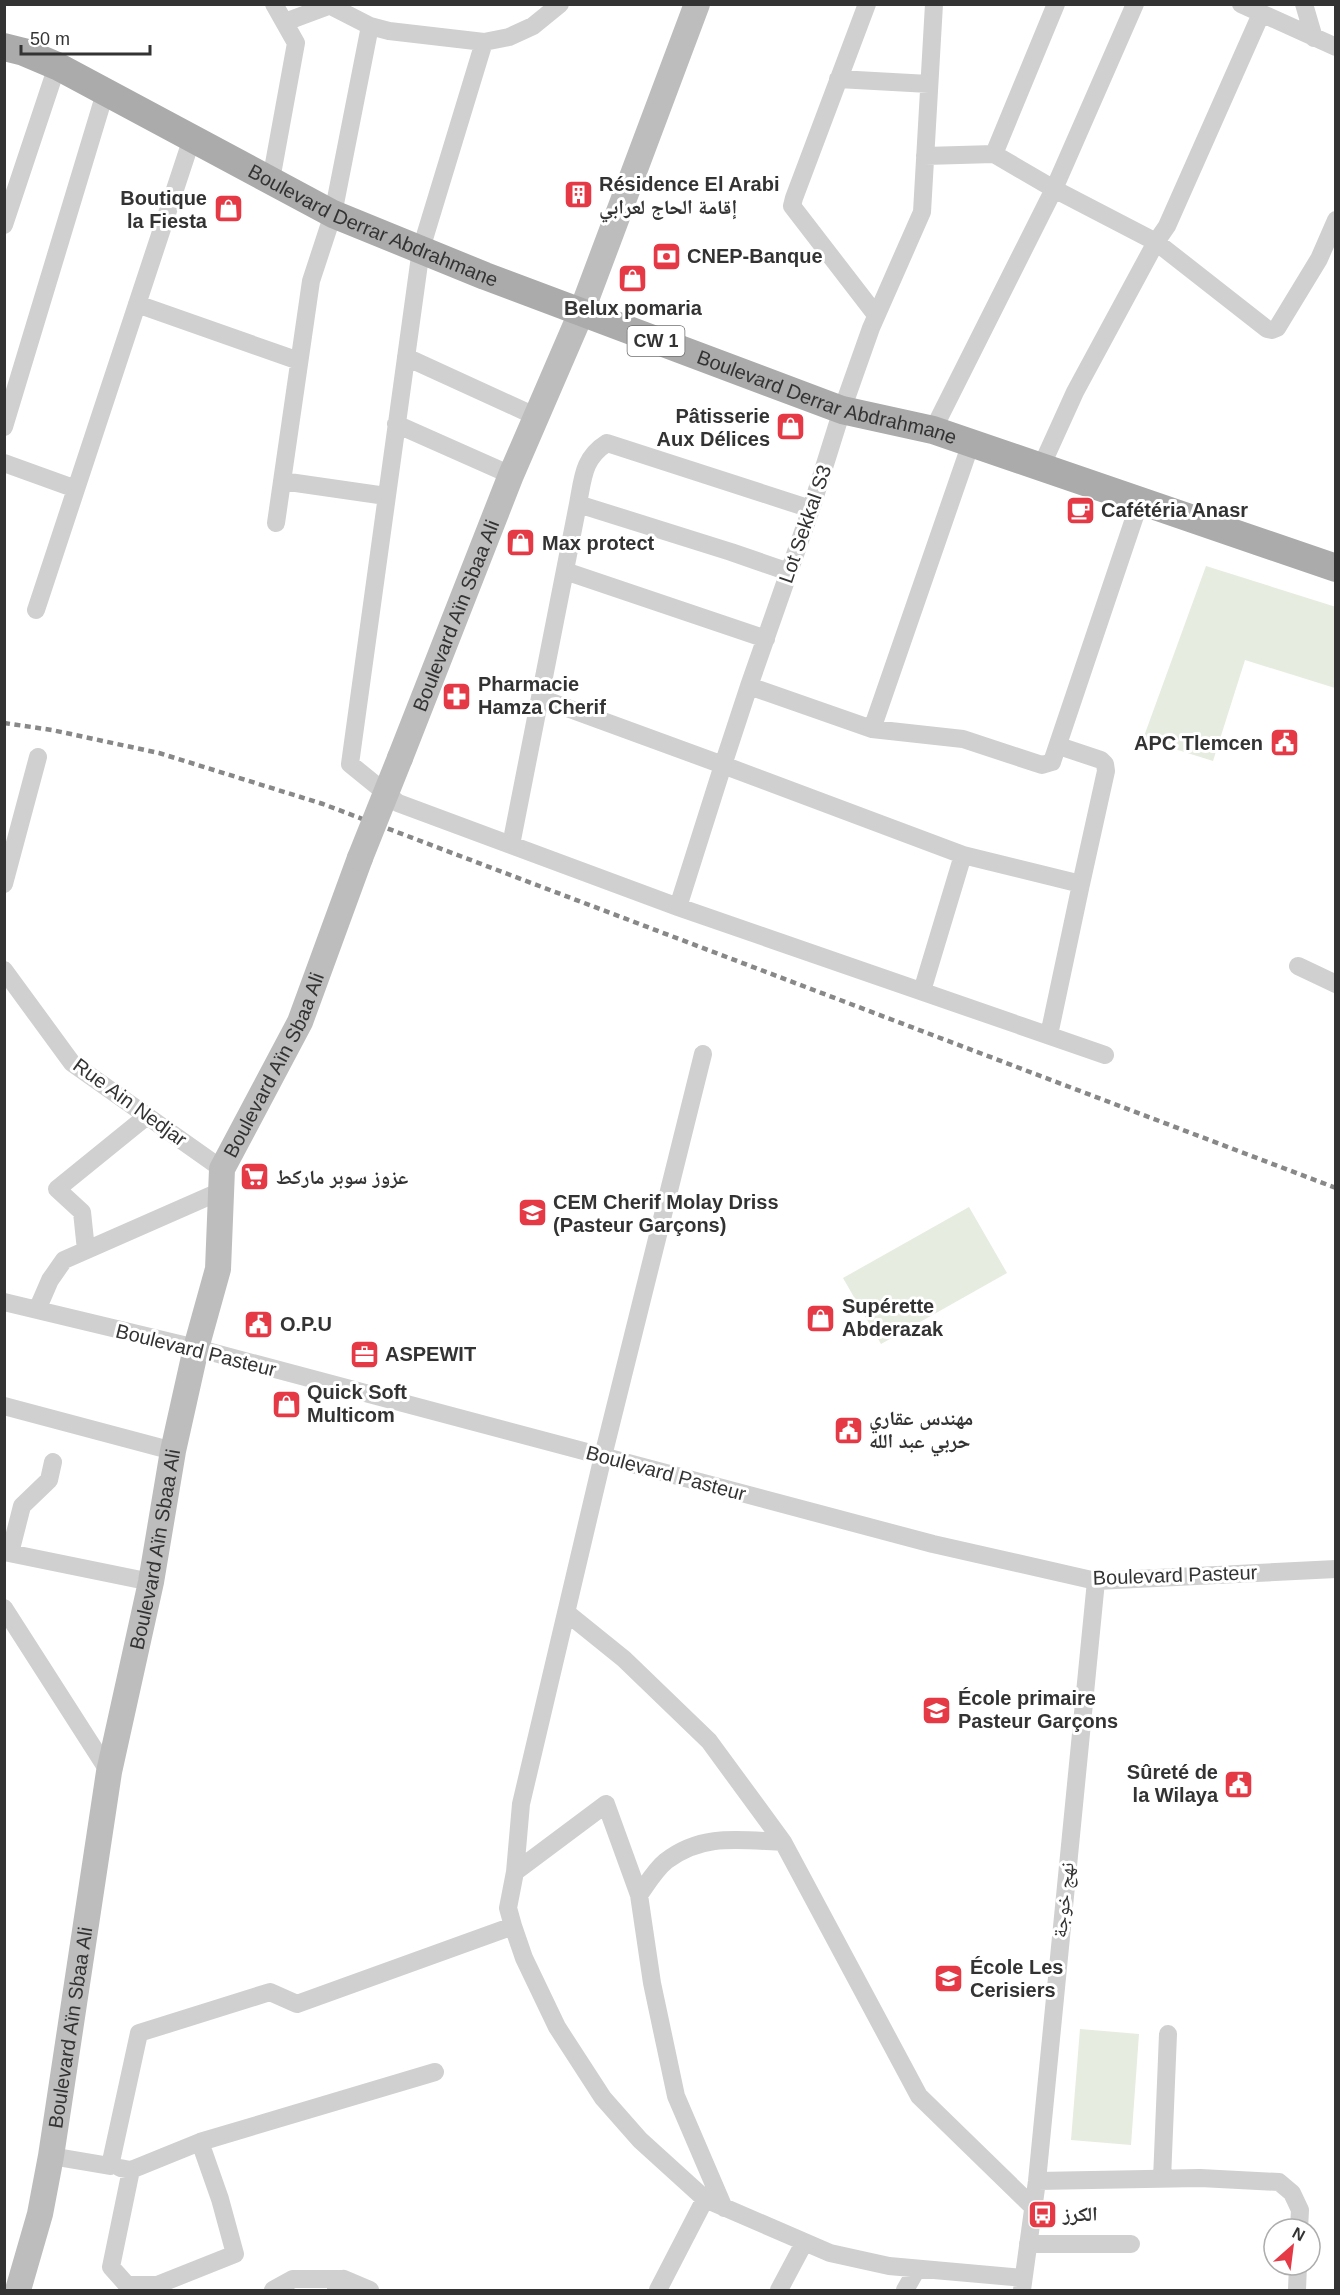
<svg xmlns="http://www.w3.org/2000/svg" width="1340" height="2295" font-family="Helvetica,'Noto Naskh Arabic',sans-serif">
<rect width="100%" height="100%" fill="#fff"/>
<path fill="#e6ecdf" d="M1206,566l130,41 -1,81 -90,-28 -32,101 -70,-22z
M969,1207l38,66 -126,71 -38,-66z
M1080,2029l59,5 -8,111 -60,-5z"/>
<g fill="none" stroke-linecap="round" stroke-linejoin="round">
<path stroke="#d0d0d0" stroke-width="18" d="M327,4l43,22 19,5 95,11 25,-5 24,-11 27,-22
M867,4l-73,194 -2,8 84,109
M934,4l-12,208 -51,116 -29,82 -31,99 -62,177 123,43 99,-286
M1241,4l95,43
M1304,4l10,34
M285,22l43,-16
M484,42l-63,207 -71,515 48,39 280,104 427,148
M838,79l91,5
M994,154l60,35 102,53 111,87 5,1 5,-2 42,-69 17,-39
M925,156l69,-2 62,-150
M271,180l25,-137 -22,-39
M4,225l53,-159
M137,304l162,57
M406,357l131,60
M396,424l115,51
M4,427l101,-334
M933,430l121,-241 81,-185
M4,463l72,26
M1041,467l34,-75 81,-150 11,-16 94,-212
M282,481l104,15
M276,523l35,-242 22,-67 37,-188
M565,571l201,68
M789,572l-58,-20 -153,-48c5,-26 5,-46 29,-61l204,66
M36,610l156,-472
M749,686l-26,79 240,90 -41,136
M540,698l183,67 -45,142
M872,729l91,10 79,26 10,-3 88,-261
M1059,746l42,14 4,4 1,7 -25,113
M511,845l67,-341
M963,855l118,29 -32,151
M4,884l34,-127
M1298,966l38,18
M4,970l68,93 150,106
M703,1054l-100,402 -82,348 -6,68 -7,36 5,18 11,32 33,69 46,71 37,42 65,59 125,54 59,13 134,12
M86,1250l-4,-38 -25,-23 90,-73
M4,1302l192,46 737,196 163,37 240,-12
M37,1310l13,-30 14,-20 157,-69
M4,1406l169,45
M4,1552l147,30
M10,1553l12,-47 27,-26 4,-18
M4,1608l105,164
M567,1613l57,46 85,82 74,101 136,254 114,111
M515,1872l91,-68 33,91
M51,2156l59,10 29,-133 131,-41 27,12 216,-78
M120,2168l11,2 69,-28 235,-70
M131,2170l-20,97 16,18h30l78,-31 -15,-55 -20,-57
M1162,2179l6,-145
M1037,2181l163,-3 79,4 13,11 8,17 -1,19
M724,2208l-48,-112 -24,-113 -13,-88c8,-11 16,-25 27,-34 36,-28 74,-21 117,-19
M1028,2244h103
M336,2289l8,-10 26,11
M273,2290l20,-11h51
M658,2290l47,-91
M779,2290l25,-47
M905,2290l12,-21
M1022,2290l15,-109 59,-600
M1297,2290l1,-25"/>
<g stroke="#bdbdbd" stroke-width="26">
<path id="s1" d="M400,758l111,-283 70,-162 116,-309"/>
<path id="s2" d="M18,2290l22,-76 11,-58 58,-384 42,-190 22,-131 23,-103 22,-79 4,-100 78,-147 60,-164"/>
</g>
<path stroke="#ababab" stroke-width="28" id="s3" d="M4,47l20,5 33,14 276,148 152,62 357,134 91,20 403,138"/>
<path stroke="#888" stroke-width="4.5" stroke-dasharray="6 4.5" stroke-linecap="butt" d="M4,723l48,7 107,23 164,51 1013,384"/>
<path stroke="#bdbdbd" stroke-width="26" d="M360,858l40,-100"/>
</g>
<defs>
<symbol id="building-square" viewBox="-11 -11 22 22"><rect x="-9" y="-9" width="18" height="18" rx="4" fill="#e63946" stroke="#fff"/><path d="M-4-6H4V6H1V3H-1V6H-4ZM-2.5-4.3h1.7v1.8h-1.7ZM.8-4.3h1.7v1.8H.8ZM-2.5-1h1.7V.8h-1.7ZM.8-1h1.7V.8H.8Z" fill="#fff"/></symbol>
<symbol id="shop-square" viewBox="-11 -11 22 22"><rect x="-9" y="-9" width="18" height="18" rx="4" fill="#e63946" stroke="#fff"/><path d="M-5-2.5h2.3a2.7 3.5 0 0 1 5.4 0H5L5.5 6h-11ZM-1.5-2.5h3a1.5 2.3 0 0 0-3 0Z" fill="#fff"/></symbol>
<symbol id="bank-square" viewBox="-11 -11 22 22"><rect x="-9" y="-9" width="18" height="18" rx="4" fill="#e63946" stroke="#fff"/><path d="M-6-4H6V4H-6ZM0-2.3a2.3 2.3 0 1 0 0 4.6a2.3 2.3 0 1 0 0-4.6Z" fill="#fff"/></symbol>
<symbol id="cafe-square" viewBox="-11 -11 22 22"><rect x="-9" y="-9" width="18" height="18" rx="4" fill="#e63946" stroke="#fff"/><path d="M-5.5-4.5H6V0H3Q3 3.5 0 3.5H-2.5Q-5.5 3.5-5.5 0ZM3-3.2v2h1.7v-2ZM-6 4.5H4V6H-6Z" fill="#fff"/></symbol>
<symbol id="pharmacy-square" viewBox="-11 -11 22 22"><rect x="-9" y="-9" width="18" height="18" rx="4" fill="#e63946" stroke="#fff"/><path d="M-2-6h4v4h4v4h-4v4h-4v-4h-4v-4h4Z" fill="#fff"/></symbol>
<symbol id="civic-square" viewBox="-11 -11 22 22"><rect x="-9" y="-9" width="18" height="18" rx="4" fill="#e63946" stroke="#fff"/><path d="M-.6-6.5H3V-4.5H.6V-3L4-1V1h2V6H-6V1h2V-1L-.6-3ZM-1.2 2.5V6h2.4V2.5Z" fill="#fff"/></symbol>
<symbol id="supermarket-square" viewBox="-11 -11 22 22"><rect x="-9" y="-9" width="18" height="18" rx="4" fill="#e63946" stroke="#fff"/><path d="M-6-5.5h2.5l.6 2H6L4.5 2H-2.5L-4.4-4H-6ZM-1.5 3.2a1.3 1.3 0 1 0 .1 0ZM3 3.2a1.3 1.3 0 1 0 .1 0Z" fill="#fff"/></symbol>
<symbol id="school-square" viewBox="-11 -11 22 22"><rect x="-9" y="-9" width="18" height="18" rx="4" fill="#e63946" stroke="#fff"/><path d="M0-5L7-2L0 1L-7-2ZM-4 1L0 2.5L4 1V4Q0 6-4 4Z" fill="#fff"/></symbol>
<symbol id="office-square" viewBox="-11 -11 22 22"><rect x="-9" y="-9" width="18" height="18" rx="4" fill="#e63946" stroke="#fff"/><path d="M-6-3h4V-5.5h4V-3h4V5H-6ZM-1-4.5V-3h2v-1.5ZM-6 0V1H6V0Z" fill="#fff"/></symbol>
<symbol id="bus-square" viewBox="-11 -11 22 22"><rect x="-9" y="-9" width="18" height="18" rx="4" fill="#e63946" stroke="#fff"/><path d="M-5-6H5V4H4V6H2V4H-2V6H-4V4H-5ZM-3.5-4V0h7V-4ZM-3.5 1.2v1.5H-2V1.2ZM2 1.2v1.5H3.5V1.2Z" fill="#fff"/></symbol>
</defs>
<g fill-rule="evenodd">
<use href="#building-square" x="562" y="178" width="33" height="33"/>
<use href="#shop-square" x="212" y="192" width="33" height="33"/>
<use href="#bank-square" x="650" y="240" width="33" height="33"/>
<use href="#shop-square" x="616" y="262" width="33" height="33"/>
<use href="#shop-square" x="774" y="410" width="33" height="33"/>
<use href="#cafe-square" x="1064" y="494" width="33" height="33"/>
<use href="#shop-square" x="504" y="526" width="33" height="33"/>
<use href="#pharmacy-square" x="440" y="680" width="33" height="33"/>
<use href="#civic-square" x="1268" y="726" width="33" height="33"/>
<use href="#supermarket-square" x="238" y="1160" width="33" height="33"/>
<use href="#school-square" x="516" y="1196" width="33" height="33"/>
<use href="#shop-square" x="804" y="1302" width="33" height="33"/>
<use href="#civic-square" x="242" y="1308" width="33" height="33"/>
<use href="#office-square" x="348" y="1338" width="33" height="33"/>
<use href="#shop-square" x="270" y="1388" width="33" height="33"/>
<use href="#civic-square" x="832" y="1414" width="33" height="33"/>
<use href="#school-square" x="920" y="1694" width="33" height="33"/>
<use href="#civic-square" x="1222" y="1768" width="33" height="33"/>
<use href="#school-square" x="932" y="1962" width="33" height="33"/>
<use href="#bus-square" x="1026" y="2198" width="33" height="33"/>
</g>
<g text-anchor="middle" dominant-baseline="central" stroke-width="6" stroke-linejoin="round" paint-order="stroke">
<rect fill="#fff" stroke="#707070" stroke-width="1.5" x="627.5" y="326" width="57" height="30" rx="4.5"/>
<g font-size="18" font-weight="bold" fill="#333">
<text x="656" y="341">CW 1</text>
</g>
<g font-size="20" font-weight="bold" fill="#333" stroke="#fff" text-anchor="start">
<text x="599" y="184">Résidence El Arabi<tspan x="599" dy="23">إقامة الحاج لعرابي</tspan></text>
<text x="207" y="198" text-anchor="end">Boutique<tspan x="207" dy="23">la Fiesta</tspan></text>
<text x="687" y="256">CNEP-Banque</text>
<text x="633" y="308" text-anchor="middle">Belux pomaria</text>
<text x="770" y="416" text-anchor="end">Pâtisserie<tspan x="770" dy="23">Aux Délices</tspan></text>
<text x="1101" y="510">Cafétéria Anasr</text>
<text x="542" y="543">Max protect</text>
<text x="478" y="684">Pharmacie<tspan x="478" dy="23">Hamza Cherif</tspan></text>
<text x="1263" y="743" text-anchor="end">APC Tlemcen</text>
<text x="276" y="1177">عزوز سوبر ماركط</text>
<text x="553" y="1202">CEM Cherif Molay Driss<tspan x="553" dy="23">(Pasteur Garçons)</tspan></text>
<text x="842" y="1306">Supérette<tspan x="842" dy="23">Abderazak</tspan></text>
<text x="280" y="1324">O.P.U</text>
<text x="385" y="1354">ASPEWIT</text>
<text x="307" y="1392">Quick Soft<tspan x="307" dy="23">Multicom</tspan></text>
<text x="869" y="1418">مهندس عقاري<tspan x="869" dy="23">حربي عبد الله</tspan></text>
<text x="958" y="1698">École primaire<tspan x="958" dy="23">Pasteur Garçons</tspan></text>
<text x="1218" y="1772" text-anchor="end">Sûreté de<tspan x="1218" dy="23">la Wilaya</tspan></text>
<text x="970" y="1967">École Les<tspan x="970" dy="23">Cerisiers</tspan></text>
<text x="1063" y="2214">الكرز</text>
</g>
<g font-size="20" fill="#333" stroke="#fff">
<text stroke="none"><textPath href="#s3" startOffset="411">Boulevard Derrar Abdrahmane</textPath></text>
<text stroke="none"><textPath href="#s3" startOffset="897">Boulevard Derrar Abdrahmane</textPath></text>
<text transform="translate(805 524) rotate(-71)">Lot Sekkal S3</text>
<text stroke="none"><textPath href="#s1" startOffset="153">Boulevard Aïn Sbaa Ali</textPath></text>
<text stroke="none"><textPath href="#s2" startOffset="1258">Boulevard Aïn Sbaa Ali</textPath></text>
<text transform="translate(130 1102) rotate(36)">Rue Ain Nedjar</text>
<text transform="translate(196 1350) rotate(14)">Boulevard Pasteur</text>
<text transform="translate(666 1473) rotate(15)">Boulevard Pasteur</text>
<text stroke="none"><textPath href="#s2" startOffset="754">Boulevard Aïn Sbaa Ali</textPath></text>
<text transform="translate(1175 1575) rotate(-2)">Boulevard Pasteur</text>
<text transform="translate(1063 1900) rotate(-84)">نهج خوجة</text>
<text stroke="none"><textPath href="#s2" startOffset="268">Boulevard Aïn Sbaa Ali</textPath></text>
</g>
</g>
<rect width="1340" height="2295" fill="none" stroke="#333333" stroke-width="12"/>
<g transform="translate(1292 2247) rotate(28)"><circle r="28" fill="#ffffff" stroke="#adadad" stroke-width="1.5"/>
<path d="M0-4.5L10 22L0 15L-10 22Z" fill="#e63946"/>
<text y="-9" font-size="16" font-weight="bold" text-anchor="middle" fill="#333333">N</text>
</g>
<path d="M21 45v9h129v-9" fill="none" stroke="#333333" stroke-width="3"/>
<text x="30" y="45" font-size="18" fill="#333333" stroke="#ffffff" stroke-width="4.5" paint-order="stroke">50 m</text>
</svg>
